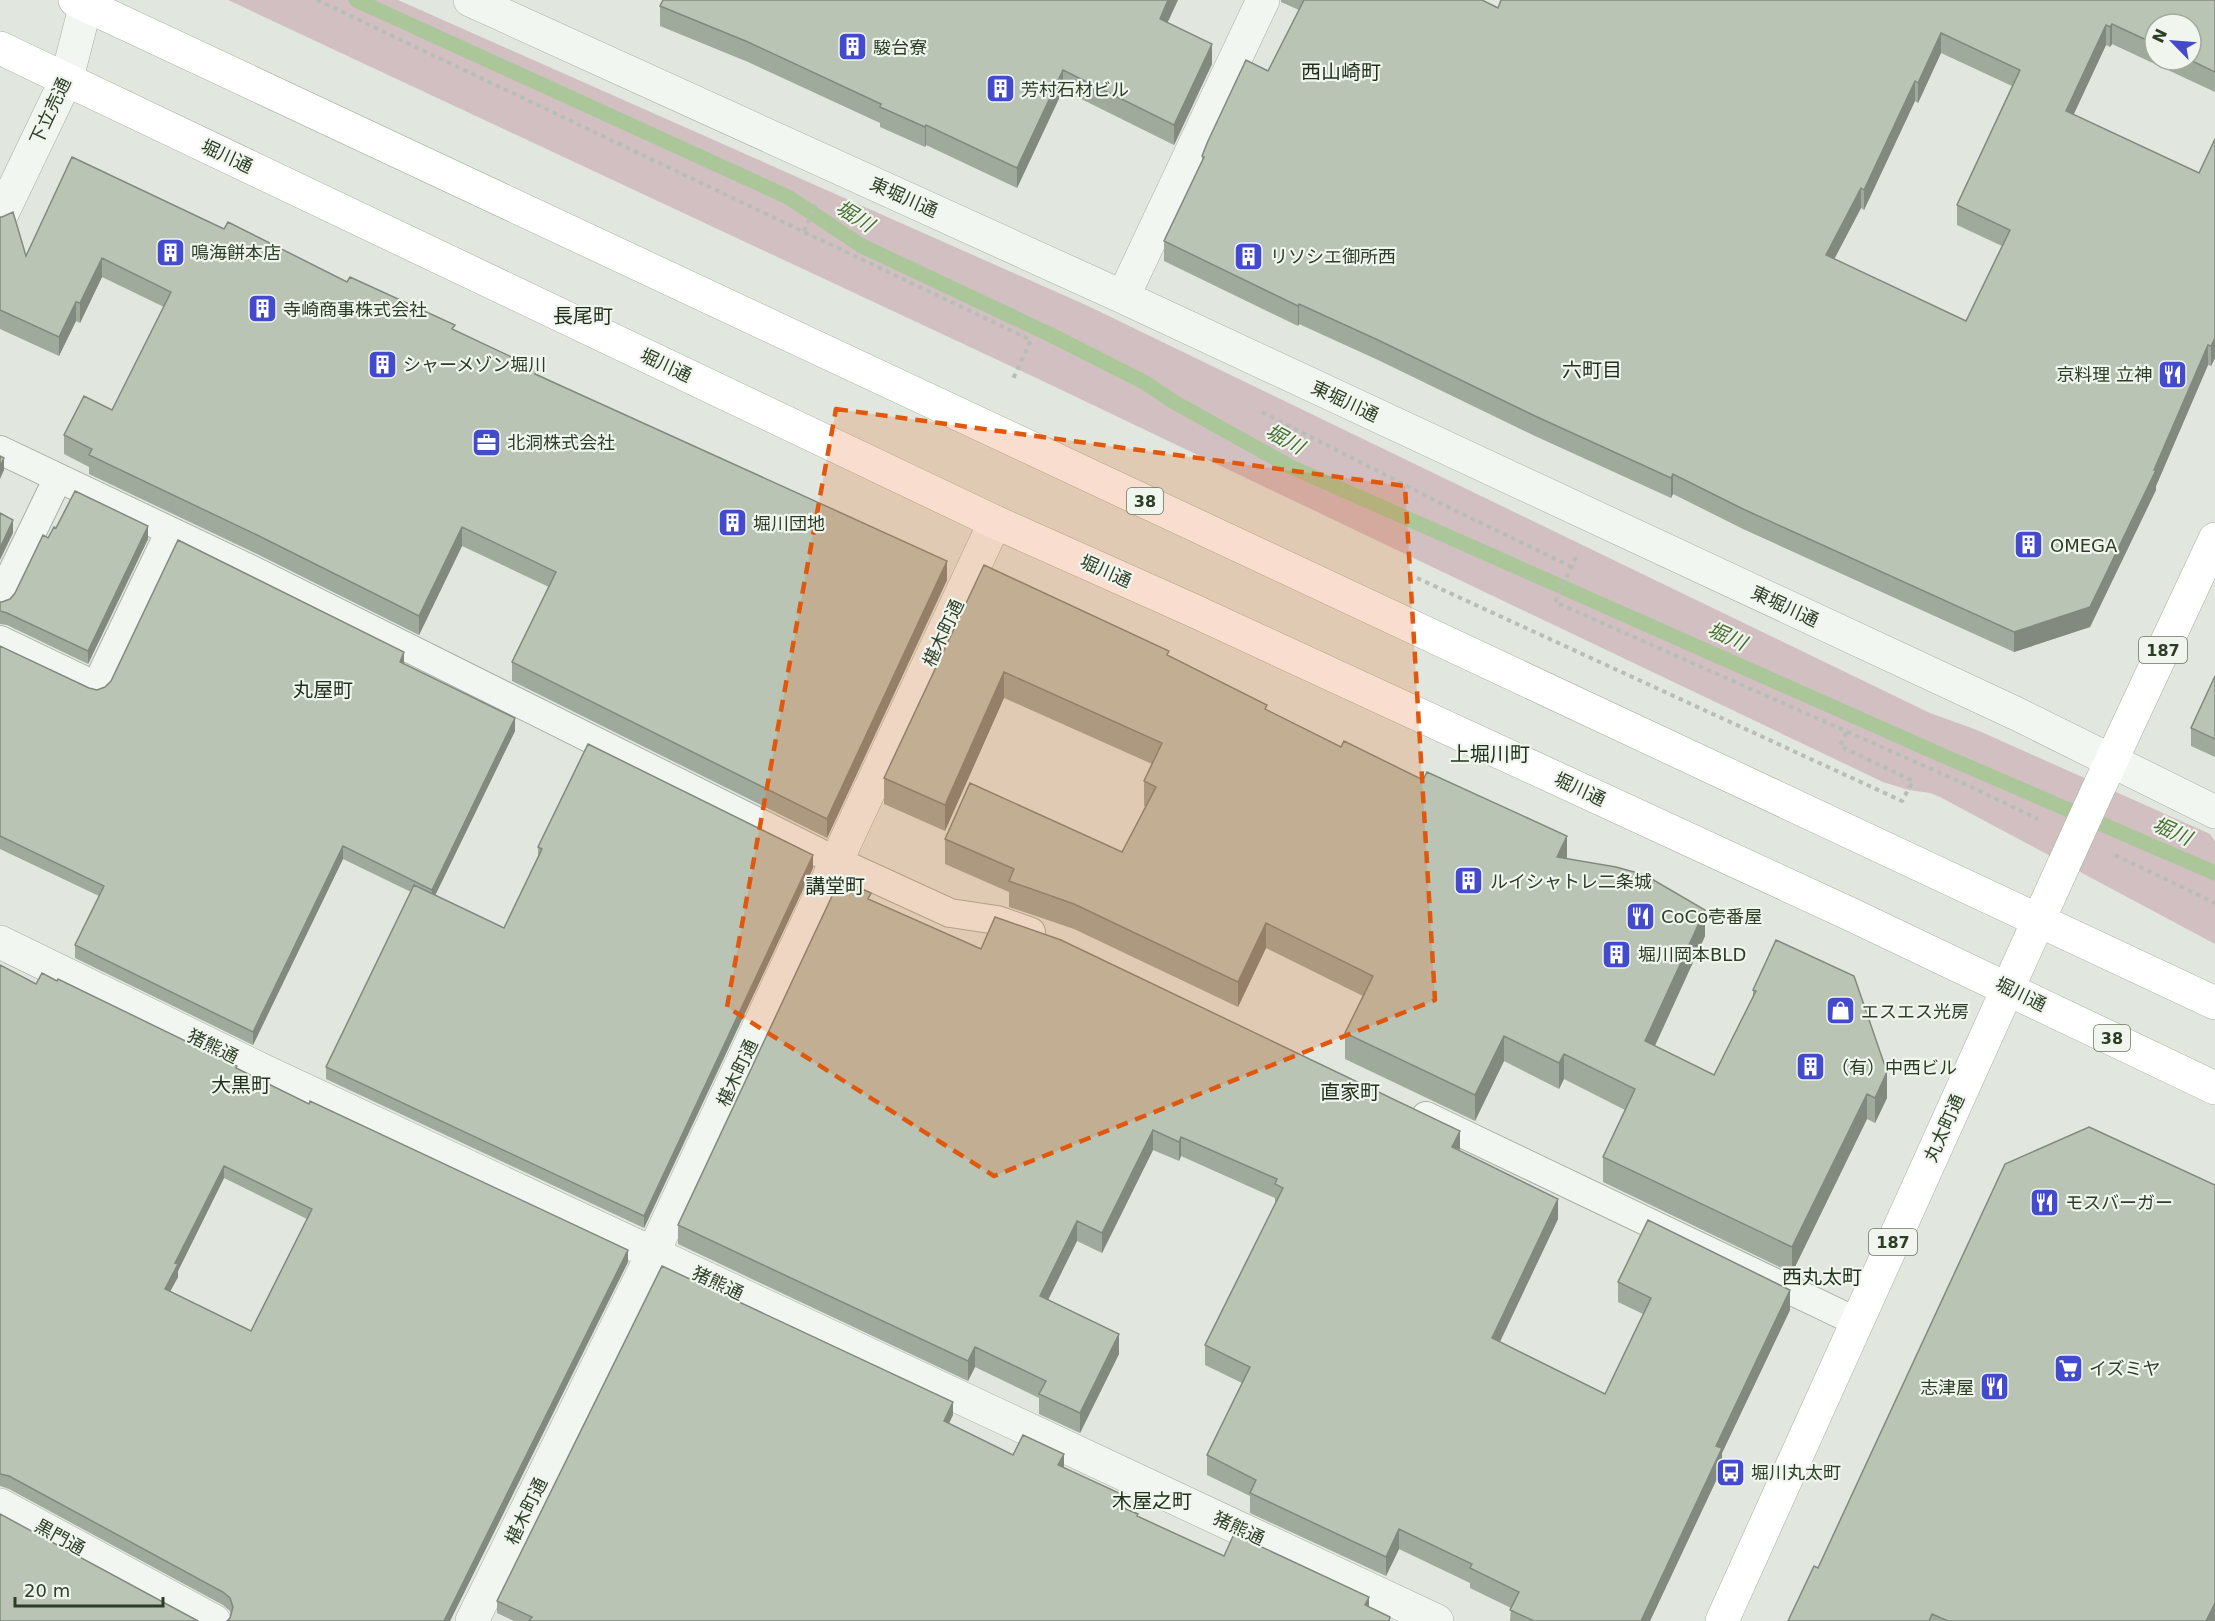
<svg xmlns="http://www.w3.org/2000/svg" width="2215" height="1621" font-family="'DejaVu Sans','Noto Sans JP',sans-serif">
<rect width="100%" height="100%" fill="#e1e7de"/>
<path fill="#d1bfc2" d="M228,0h170l690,306 842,407 47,17 233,104 5,7v103l-275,-147 -10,-4 -21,-3 -26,-8 -834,-398z"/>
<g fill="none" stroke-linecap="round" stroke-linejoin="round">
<path stroke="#abc799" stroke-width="15" d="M356,0l432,197 74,49 187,88 95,48 30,20 115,64 657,291 269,116"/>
<defs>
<path id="service" d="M0,450l250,119 580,289 120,55 47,7 34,12
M0,598l58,-120
M0,640l96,46 74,-155
M1426,1116l431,206"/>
<path id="minor" d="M470,0l653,297 892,416 200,99
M0,218l67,-140
M1123,297l140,-297
M0,942l262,128 1175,551
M0,1505l214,116
M472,1621l181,-368 342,-731"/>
<path id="tertiary" d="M67,78l20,-78"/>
<path id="primary" d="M75,0l2140,1003
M0,48l995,474 195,87 660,305 365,174
M2100,785l115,-246
M1722,1621l342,-757"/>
</defs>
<use href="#service" stroke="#a7b1a3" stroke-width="30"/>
<use href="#minor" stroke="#a7b1a3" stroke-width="34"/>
<use href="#tertiary" stroke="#a7b1a3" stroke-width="34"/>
<use href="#primary" stroke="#a4b39d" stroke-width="34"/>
<path stroke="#b7bfb4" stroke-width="4" stroke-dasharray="4.5 4.5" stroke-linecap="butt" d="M317,0l714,340 -18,39
M804,231l12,-26
M1262,412l188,96 120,58
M1576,557l-21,45 410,182 73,35
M1417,578l485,223 11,-20 -73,-35 7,-15
M2115,855l100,48"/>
<use href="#service" stroke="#f2f6f1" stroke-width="28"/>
<use href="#minor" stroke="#f2f6f1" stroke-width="33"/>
<use href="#tertiary" stroke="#f2f6f1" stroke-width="33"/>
<use href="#primary" stroke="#fff" stroke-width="33"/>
<defs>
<path id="primary-bridge" d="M2064,864l36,-79"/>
</defs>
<use href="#primary-bridge" stroke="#a4b39d" stroke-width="34" stroke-linecap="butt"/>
<use href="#primary-bridge" stroke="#fff" stroke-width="33"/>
</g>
<path fill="#9fa99c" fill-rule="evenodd" d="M1281,0h201l16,8 717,-8v92l-103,-48 -2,3 -4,-2 -33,70 126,58 16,-34v219l-4,8 -3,-1 -52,121v4l-66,137 -76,25 -271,-123 -70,-35 -2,4 -136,-62 -157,-76 -79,-36 -1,2 -134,-65v-20l38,-80v-5l66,-85 31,-61 -18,-8zM2155,24l36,36h-36zM1941,53l71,33 -55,119v20l45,21 -36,75 -132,-62 27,-51 3,2 51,-109 3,2z
M660,6l507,16 45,42 -38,81 -111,-55 -46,98 -91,-43 -1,2 -45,-20v-4l-132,-61 -88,-36z
M0,217l26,39 198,-27 123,53 108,49 82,43 410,206 -120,258 -315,-157v-19l37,-75 -87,-41 -43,89 -162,-81 -168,-80v-7l-25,-13v-19l48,-25 52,-103 -62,-30 -22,46 -4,-2 -17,35 -59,-27z
M56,528l92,11 -60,125 -81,-39 -7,-1v-22h2l8,-3 5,-6 33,-55z
M984,565l185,91 98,55 300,148 138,77 -50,110 59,29 39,-79v-6l23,-50 111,158 -12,25 -8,-4 -75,154 -189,-91v-25l22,-47 -61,-31 -5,10 -55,-28 -29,60 -130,-62v-26l18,-37 -97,-48 -28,59 -164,-78 -65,-22v-15l-64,-28v-25l177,13 24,-45 -2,-1v-25l8,-17 -148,-66 -59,133 -61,-27v-26z
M0,646l89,42 8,2 307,-26 111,67 -80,164 69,33 34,-71v-10l275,21 -169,360 -318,-149v-12l85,-175 -68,-33 -90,186 -178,-87v-13l24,-49 -99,-47z
M2215,676v81l-24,-11v-18z
M871,900l110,49 479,202 98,68 -58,123 105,52 38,-80 -25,-12v-20l172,28 -68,143v15l-72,153h-140l1,-13 -41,-20v-5l-71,-34 -13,27 -136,-63v-17l-43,-21v-20l35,-72 -37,-18v-20l70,-141v-6l-94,-42 -2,5 -26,-11 -51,103 -25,-12 -29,59 71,54 -39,79 -41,-19v-16l-64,-31 -7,14 -290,-137v-19z
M0,965l36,19 201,84 391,194 -178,359h-223l3,-3 1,-3 -1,-4 -7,-6 -214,-116 -9,-3zM224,1178l83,41 -56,112 -81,-40 8,-14v-6z
M953,1415l-5,9 65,31 51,12h-1l56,39 19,11 86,39 145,51 21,14h-876l-17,-8v-12z
M1818,1568l397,53h-427z"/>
<path fill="#82897f" d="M1168,0h10l-18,39v-20z
M2112,24v20l-2,3v-20z
M2106,25v20l-40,86v-20z
M1941,33v20l-23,50v-20z
M1212,44v20l-38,81v-20z
M1063,70v20l-46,98v-20z
M1915,81v20l-51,109v-20z
M926,125v20l-1,2v-20z
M1861,188v20l-35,67v-20z
M102,258v19l-22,46v-20z
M76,302v19l-17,35v-19z
M1299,304v20l-1,2v-20z
M2215,338v20l-4,8v-20z
M2208,345v20l-52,121v4l-66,137 -76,25v-20l140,-162z
M4,458v12l-4,9v-12z
M1673,474v20l-2,4v-20z
M13,520v13l-13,27v-12z
M148,526v13l-60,125v-13z
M462,527v19l-43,89v-19z
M947,561v19l-120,258v-19z
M404,652v12l-4,-2z
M1004,672v26l-59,133v-26z
M515,718v13l-83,171v-12z
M1567,836v25l-10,-4z
M343,846v13l-90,186v-13z
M813,855v13l-169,360v-12z
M1705,910v26l-60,131v-26z
M1266,923v25l-28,59v-25z
M1504,1036v25l-29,60v-26z
M1564,1054v25l-5,10v-26z
M1887,1072v26l-12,25v-25z
M1867,1094v25l-75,154v-26z
M1153,1130v20l-51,103v-20z
M1460,1131v19l-8,-3z
M1181,1137v19l-2,5v-19z
M224,1166v12l-46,93v6l-13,24v-12l10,-26z
M1558,1199v20l-66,139v-20z
M1077,1221v20l-37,75v-20z
M628,1250v12l-178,359h-6z
M1790,1290v20l-68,143v15l-72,153h-9l75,-175z
M1119,1334v20l-39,79v-20z
M975,1347v20l-7,14v-20z
M953,1402v13l-9,19v-13z
M1064,1454v13l-6,11v-13z
M1119,1493v13l-5,-2z
M1399,1529v20l-13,27v-19z
M1369,1597v13l-4,-5z
M2215,1603v18h-9z"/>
<path fill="#b9c4b5" stroke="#82897f" stroke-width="1.5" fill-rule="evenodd" d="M663,0h505l-8,19 52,25 -38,81 -111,-55 -46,98 -91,-43 -1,2 -45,-20 1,-3 -133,-62 -88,-36z
M1304,0h178l16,8 3,-8h714v72l-25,-12h1v-36h-36v20l-43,-20 -2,3 -4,-2 -40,86 133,62 16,-34v199l-4,8 -3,-1 -54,125h2l-66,137 -76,25 -271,-123 -70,-35 -2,4 -136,-62 -157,-76 -79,-36 -1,2 -134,-65 40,-84 -2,-1 6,-15 38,-81 22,11zM1941,33l79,37 -63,135 53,25 -44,91 -140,-66 35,-67 3,2 51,-109 3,2z
M72,157l152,72 4,-7 119,60 3,-5 105,48 -3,4 85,40 -2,5 412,187 -120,258 -315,-157 44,-90 -94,-45 -43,89 -162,-81 -168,-80 3,-6 -28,-14 20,-39 28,14 59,-118 -69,-34 -22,45 -4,-1 -17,35 -59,-27v-93h2l11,-5 13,44z
M0,456l4,2 -4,9z
M75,491l73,35 -60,125 -81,-38 -7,-2v-9h2l8,-3 5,-6 28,-58 5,3 6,-11 2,1z
M0,513l13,7 -13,28z
M178,540l226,112 -4,10 115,56 -83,172 -89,-44 -90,186 -178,-87 29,-59 -104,-50v-190l89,42 8,2 8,-3 6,-6z
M984,565l185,86 -2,4 100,50 -2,4 76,38 3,-6 79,39 4,-8 140,64 -10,21 59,10 29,8 60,35 -60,131 69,34 42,-84 -3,-1 23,-50 78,36 33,96 -12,26 -8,-4 -75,153 -189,-90 32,-68 -71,-35 -5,9 -55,-27 -29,59 -130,-62 28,-57 -107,-53 -28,59 -164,-78 -65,-23 5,-12 -69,-30 25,-56 152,69 34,-65 -12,-6 18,-38 -158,-71 -59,133 -61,-27z
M2215,676v63l-24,-11z
M588,744l225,111 -169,361 -318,-149 88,-182 90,43 38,-79 -4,-2z
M840,879l31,14 -3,6 113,50 14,-32 66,23 399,191 -8,16 106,52 -66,139 113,56 46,-96 -33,-16 30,-62 142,70 -74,156 6,2 -81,173h-107l-24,-11 9,-18 -49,-24 2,-4 -73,-35 -13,28 -136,-64 6,-13 -49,-25 43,-88 -45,-22 78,-157 -8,-4 2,-5 -96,-42 -2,5 -26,-12 -51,103 -25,-12 -37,75 79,38 -39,79 -41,-19 7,-13 -71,-34 -7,14 -290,-136z
M0,965l36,19 6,-11 15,8 1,-2 179,87 -1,2 73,36 1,-3 318,149 -184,371h-217l3,-3 3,-11 -3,-9 -7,-6 -214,-116 -9,-2zM224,1166l88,43 -61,122 -86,-42 13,-25 -3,-1z
M2089,1127l126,58v418l-9,18h-258l-16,-7 -3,7h-141l26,-55 4,2 187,-404z
M662,1266l291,136 -9,19 69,34 10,-20 41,19 -6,11 61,28 -5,11 24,10 -1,2 87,40 10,-22 135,63 -4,8 25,12 -1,4h-860l3,-4 -35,-16z
M0,1514l198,107h-198z"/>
<path fill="#df580d" fill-opacity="0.2" stroke="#df580d" stroke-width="4.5" stroke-dasharray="12 8" stroke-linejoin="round" d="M836,409l569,77 30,514 -441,176 -267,-169z"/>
<defs>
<symbol id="building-square" viewBox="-11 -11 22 22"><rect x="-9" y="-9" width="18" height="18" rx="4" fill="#434acc" stroke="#f0f5ed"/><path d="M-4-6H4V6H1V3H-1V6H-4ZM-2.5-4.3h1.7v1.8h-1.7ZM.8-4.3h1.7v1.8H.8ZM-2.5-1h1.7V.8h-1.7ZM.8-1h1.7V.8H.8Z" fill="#fff"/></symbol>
<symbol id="restaurant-square" viewBox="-11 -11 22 22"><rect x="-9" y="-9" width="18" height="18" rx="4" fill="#434acc" stroke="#f0f5ed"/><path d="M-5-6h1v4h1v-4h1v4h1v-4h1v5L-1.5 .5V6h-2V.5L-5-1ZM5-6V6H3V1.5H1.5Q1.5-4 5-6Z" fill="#fff"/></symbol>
<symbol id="office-square" viewBox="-11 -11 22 22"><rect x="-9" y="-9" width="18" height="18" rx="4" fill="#434acc" stroke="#f0f5ed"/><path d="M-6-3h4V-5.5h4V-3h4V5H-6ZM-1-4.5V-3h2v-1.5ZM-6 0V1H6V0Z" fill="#fff"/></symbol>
<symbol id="shop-square" viewBox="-11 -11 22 22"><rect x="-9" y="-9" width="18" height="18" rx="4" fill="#434acc" stroke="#f0f5ed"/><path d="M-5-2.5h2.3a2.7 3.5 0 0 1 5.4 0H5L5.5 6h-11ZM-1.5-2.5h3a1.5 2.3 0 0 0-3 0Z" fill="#fff"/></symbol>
<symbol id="supermarket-square" viewBox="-11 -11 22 22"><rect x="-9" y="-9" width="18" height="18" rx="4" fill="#434acc" stroke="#f0f5ed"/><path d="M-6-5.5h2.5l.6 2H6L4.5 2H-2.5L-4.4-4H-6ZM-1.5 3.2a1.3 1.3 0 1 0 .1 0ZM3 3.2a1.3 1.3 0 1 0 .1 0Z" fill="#fff"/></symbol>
<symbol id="bus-square" viewBox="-11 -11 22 22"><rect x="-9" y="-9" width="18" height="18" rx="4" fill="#434acc" stroke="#f0f5ed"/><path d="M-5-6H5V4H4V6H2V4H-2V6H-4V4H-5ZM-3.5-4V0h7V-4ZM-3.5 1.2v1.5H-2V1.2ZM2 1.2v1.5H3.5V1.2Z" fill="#fff"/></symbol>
</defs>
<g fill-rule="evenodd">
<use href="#building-square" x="836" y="30" width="33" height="33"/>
<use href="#building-square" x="984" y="72" width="33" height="33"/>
<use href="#building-square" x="154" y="236" width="33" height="33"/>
<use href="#building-square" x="1232" y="240" width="33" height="33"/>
<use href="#building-square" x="246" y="292" width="33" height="33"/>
<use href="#building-square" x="366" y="348" width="33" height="33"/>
<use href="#restaurant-square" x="2156" y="358" width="33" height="33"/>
<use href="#office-square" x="470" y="426" width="33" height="33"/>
<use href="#building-square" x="716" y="506" width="33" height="33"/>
<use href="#building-square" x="2012" y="528" width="33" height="33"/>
<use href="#building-square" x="1452" y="864" width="33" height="33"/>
<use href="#restaurant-square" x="1624" y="900" width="33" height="33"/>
<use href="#building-square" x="1600" y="938" width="33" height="33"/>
<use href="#shop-square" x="1824" y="994" width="33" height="33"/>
<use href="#building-square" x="1794" y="1050" width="33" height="33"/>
<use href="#restaurant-square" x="2028" y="1186" width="33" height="33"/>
<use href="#supermarket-square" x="2052" y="1352" width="33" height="33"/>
<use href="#restaurant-square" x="1978" y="1370" width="33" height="33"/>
<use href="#bus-square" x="1714" y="1456" width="33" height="33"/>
</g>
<g text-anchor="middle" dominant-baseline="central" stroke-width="4.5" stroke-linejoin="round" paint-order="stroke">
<g fill="#f0f5ed" stroke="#687562" stroke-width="1.5">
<rect x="1127" y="488" width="36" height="26" rx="4.5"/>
<rect x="2139" y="637" width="48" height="26" rx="4.5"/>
<rect x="2094" y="1025" width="36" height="26" rx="4.5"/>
<rect x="1869" y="1229" width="48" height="26" rx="4.5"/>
</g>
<g font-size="16" font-weight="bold" fill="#2d3e27">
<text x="1145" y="501">38</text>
<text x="2163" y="650">187</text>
<text x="2112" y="1038">38</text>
<text x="1893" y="1242">187</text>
</g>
<g font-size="18" fill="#2d3e27" stroke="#f0f5ed" text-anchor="start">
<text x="873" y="47">駿台寮</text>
<text x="1021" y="89">芳村石材ビル</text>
<text x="191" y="252">鳴海餅本店</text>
<text x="1270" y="256">リソシエ御所西</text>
<text x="283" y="309">寺崎商事株式会社</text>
<text x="403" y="364">シャーメゾン堀川</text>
<text x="2152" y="374" text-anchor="end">京料理 立神</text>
<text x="507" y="442">北洞株式会社</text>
<text x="753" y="523">堀川団地</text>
<text x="2050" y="545">OMEGA</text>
<text x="1490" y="881">ルイシャトレ二条城</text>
<text x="1661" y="916">CoCo壱番屋</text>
<text x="1638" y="954">堀川岡本BLD</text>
<text x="1861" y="1011">エスエス光房</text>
<text x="1831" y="1067">（有）中西ビル</text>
<text x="2065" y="1202">モスバーガー</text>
<text x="2089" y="1368">イズミヤ</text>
<text x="1974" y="1387" text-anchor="end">志津屋</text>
<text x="1751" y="1472">堀川丸太町</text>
</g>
<g font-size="18" fill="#2d3e27" stroke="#f0f5ed">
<text transform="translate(50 111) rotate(-65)">下立売通</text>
<text transform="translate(227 156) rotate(25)">堀川通</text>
<text transform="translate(904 197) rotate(24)">東堀川通</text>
<text transform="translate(666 365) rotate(25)">堀川通</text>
<text transform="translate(1345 401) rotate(25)">東堀川通</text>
<text transform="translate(1106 571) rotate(24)">堀川通</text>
<text transform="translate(1785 606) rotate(25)">東堀川通</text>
<text transform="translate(943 633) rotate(-65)">椹木町通</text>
<text transform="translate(1580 789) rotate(25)">堀川通</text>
<text transform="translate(2021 994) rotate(26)">堀川通</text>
<text transform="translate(213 1046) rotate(26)">猪熊通</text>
<text transform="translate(737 1073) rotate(-65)">椹木町通</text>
<text transform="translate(1944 1128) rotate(-66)">丸太町通</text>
<text transform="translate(718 1283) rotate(25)">猪熊通</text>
<text transform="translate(526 1511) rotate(-64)">椹木町通</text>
<text transform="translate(1239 1528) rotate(25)">猪熊通</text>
<text transform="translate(60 1537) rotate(29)">黒門通</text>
</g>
<g font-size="20" fill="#1f2f1a" stroke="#f0f5ed">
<text x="1341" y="72">西山崎町</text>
<text x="583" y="316">長尾町</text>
<text x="1592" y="370">六町目</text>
<text x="323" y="690">丸屋町</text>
<text x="1490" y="754">上堀川町</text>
<text x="835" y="886">講堂町</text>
<text x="241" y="1085">大黒町</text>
<text x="1350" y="1092">直家町</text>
<text x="1822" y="1277">西丸太町</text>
<text x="1152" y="1501">木屋之町</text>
</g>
<g font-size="20" font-style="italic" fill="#487132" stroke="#f0f5ed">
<text transform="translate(855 216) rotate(32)">堀川</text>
<text transform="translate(1285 439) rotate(29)">堀川</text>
<text transform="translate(1727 636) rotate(24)">堀川</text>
<text transform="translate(2172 831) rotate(24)">堀川</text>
</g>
</g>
<g transform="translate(2173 42) rotate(295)"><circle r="28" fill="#f0f5ed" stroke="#a2ac9e" stroke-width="1.5"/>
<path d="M0-4.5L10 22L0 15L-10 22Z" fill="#434acc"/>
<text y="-9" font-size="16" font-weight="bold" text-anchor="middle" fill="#2d3e27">N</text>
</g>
<path d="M15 1597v9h148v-9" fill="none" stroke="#2d3e27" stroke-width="3"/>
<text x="24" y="1597" font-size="18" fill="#2d3e27" stroke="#f0f5ed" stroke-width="4.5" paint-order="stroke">20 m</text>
</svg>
